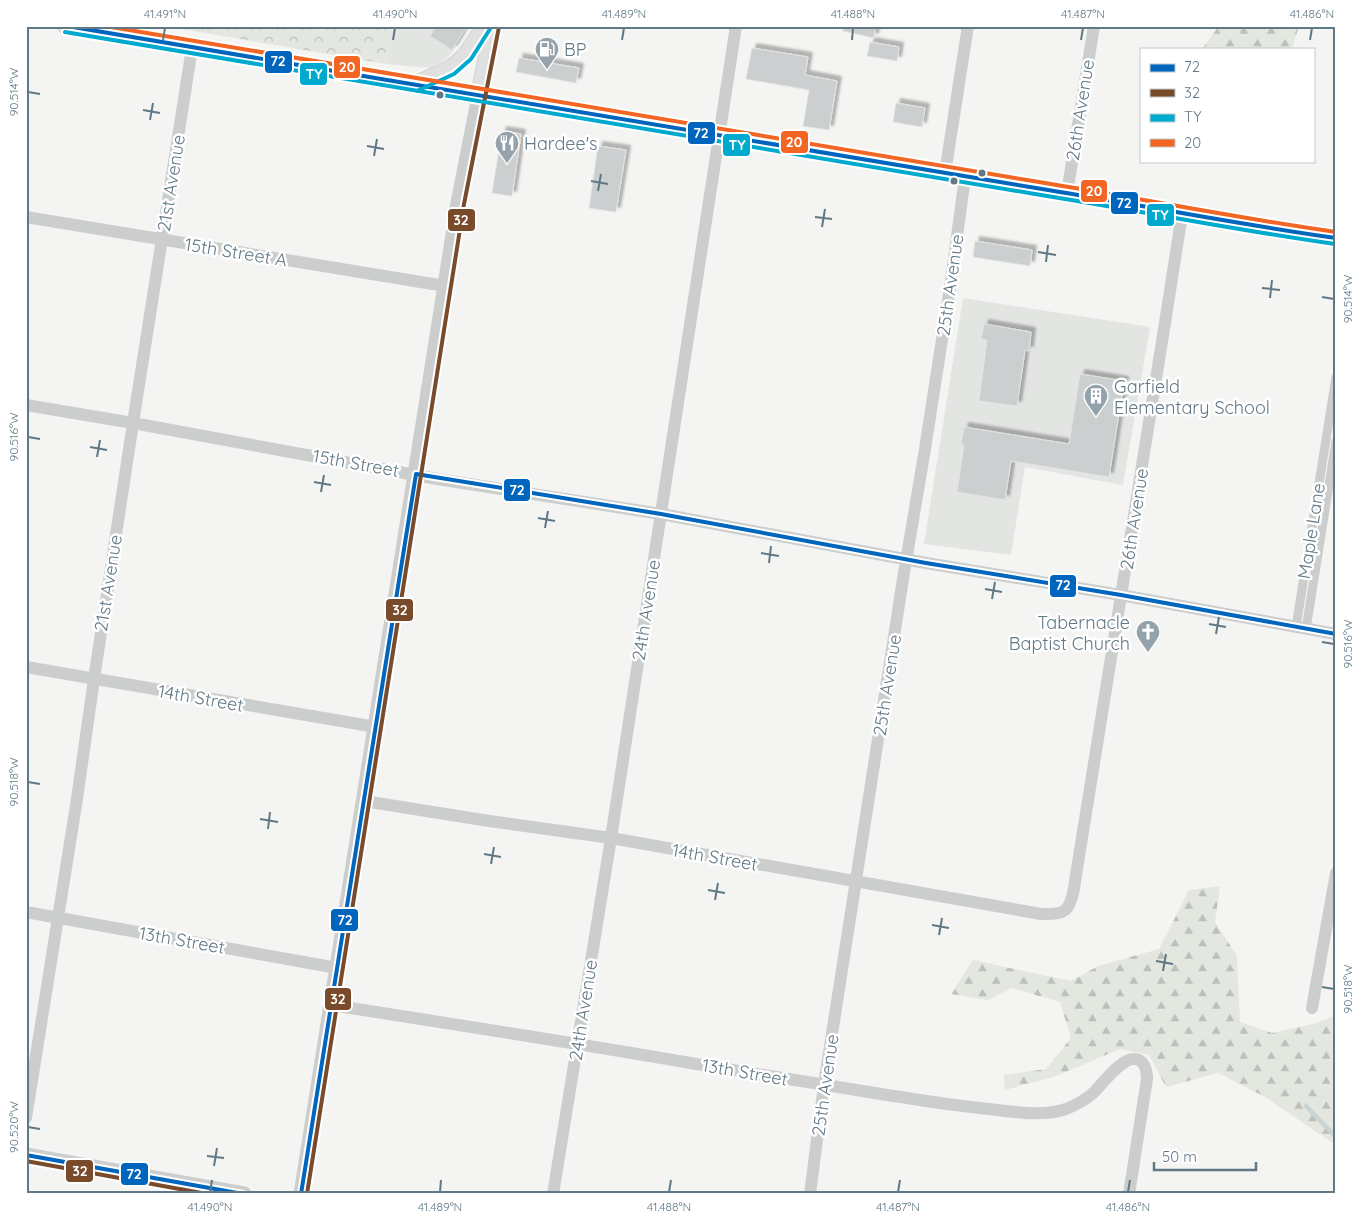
<svg xmlns="http://www.w3.org/2000/svg" width="1362" height="1220" font-family="Quicksand,sans-serif">
<defs>
<pattern id="forest-firs" width="22" height="20" patternUnits="userSpaceOnUse" patternTransform="scale(1.25)"><rect width="22" height="20" fill="#e4e7e0"/><path d="M5 1l3.5 6h-7zM16 11l3.5 6h-7z" fill="#bcc0bb"/></pattern>
<pattern id="park-crowns" width="20" height="18" patternUnits="userSpaceOnUse" patternTransform="scale(1.25)"><rect width="20" height="18" fill="#e4e7e0"/><path d="M2 6a3 3 0 1 1 6 0M12 15a3 3 0 1 1 6 0" fill="none" stroke="#bcc0bb"/></pattern>
<filter id="shadow"><feDropShadow dx="4.5" dy="-4.5" stdDeviation="1" flood-color="#0004"/></filter>
</defs>
<rect width="100%" height="100%" fill="#f4f4f2"/>
<path fill="#e3e5e3" d="M392,26h75l-2,8 -12,17 -9,10 -14,7 -44,-4z
M963,298l187,29 -27,158 -98,-18 -14,88 -87,-11z"/>
<path fill="url(#forest-firs)" d="M1219,26h80l-7,23h-90z
M1220,886l-5,36 22,34 3,66 32,11 45,-10 19,-8v130l-71,-48 -47,-24 -52,14 -17,-32 -29,-6 -64,27 -51,14 -1,-15 42,-6 25,-31 -11,-36 -48,-14 -24,12 -37,-6 22,-34 98,21 27,-15 61,-17 30,-59z"/>
<path fill="url(#park-crowns)" d="M164,26h228l-6,38z"/>
<g fill="none" stroke-linecap="round" stroke-linejoin="round">
<path stroke="#c9d4d5" stroke-width="4.5" d="M1306,1106l30,31"/>
</g>
<path fill="#cccfcf" stroke="#e3e3e2" filter="url(#shadow)" d="M436,26h31l-15,24 -22,-14z
M843,26h33l-2,12 -31,-7z
M870,42l29,5 -2,14 -30,-5z
M752,48l56,9 -3,18 32,6 -8,49 -26,-4 6,-36 -63,-11z
M519,58l60,10 -3,15 -60,-11z
M896,103l29,5 -3,19 -29,-5z
M502,131l19,3 -9,62 -20,-3z
M598,146l28,4 -10,62 -27,-4z
M975,241l57,9 -2,16 -57,-9z
M984,324l47,8 -2,19 -4,-1 -8,56 -38,-5 8,-61 -6,-1z
M1080,374l44,7 -15,96 -98,-16 -6,39 -48,-8 7,-47h-3l3,-18 105,17z"/>
<g fill="none" stroke-linecap="round" stroke-linejoin="round">
<defs>
<path id="secondary" d="M66,26l413,70 14,-70
M414,85l36,-16 16,-14 19,-29"/>
</defs>
<use href="#secondary" stroke="#d0d2d2" stroke-width="18"/>
<path stroke="#cccdcd" stroke-width="9" d="M1296,627l40,-250
M1306,629l30,-188"/>
<path stroke="#cccdcd" stroke-width="12" d="M140,39l2,-13
M945,173l23,-147
M1067,193l27,-167
M26,217l419,69
M26,405l107,18 304,56 224,35 265,49 195,32 215,39
M26,667l350,60
M364,801l125,20 122,17 430,76c8,0 18,1 24,-4 7,-5 10,-26 11,-35l89,-552 17,-109
M26,912l311,56
M331,1005c122,19 244,38 365,59 64,10 128,21 191,31 34,5 68,11 103,14 24,3 53,8 76,0 10,-4 19,-9 26,-15 10,-9 29,-37 43,-35 10,1 12,12 12,20l-18,115
M1312,1008l24,-135
M26,1118l51,-319 17,-120 39,-256 59,-375
M553,1194l58,-356 125,-812
M810,1194l14,-109 79,-506 22,-130 25,-161 15,-111"/>
<path stroke="#cccdcd" stroke-width="15" d="M26,1155l218,39
M301,1194l157,-991 21,-107c195,32 390,65 585,97 91,15 181,33 272,45"/>
<use href="#secondary" stroke="#e0e0e0" stroke-width="16"/>
<defs>
<path id="bus-1" d="M67,26c323,54 646,110 969,162 100,16 199,36 300,50
M26,1155l217,39
M301,1194l115,-720 245,40 265,49 195,32 215,39"/>
<path id="bus-2" d="M26,1161l181,33
M307,1194l157,-990 35,-177"/>
<path id="bus-3" d="M65,32c323,54 646,110 970,162 100,16 200,36 300,50
M417,91l37,-17 17,-15 19,-30"/>
<path id="bus-4" d="M105,26c311,52 622,106 934,156 99,16 197,36 297,50"/>
</defs>
<use href="#bus-1" stroke="#fff" stroke-width="8"/>
<use href="#bus-2" stroke="#fff" stroke-width="8"/>
<use href="#bus-3" stroke="#fff" stroke-width="8"/>
<use href="#bus-4" stroke="#fff" stroke-width="8"/>
<use href="#bus-1" stroke="#0065bd" stroke-width="4"/>
<use href="#bus-2" stroke="#7a4b2a" stroke-width="4"/>
<use href="#bus-3" stroke="#00a9ce" stroke-width="4"/>
<use href="#bus-4" stroke="#f26522" stroke-width="4"/>
</g>
<path fill="none" stroke="#617885" stroke-width="2" d="M163,40l2,-12M393,40l2,-12M622,40l2,-12M852,40l1,-12M1081,40l2,-12M1310,40l2,-12M28,92l12,2M143,110l17,3M150,120l3,-17M367,146l17,3M374,156l3,-17M591,181l17,3M598,191l3,-17M815,217l17,2M822,227l3,-18M1038,252l18,3M1046,262l2,-17M1262,288l18,2M1322,297l12,2M1270,298l2,-18M28,437l12,2M90,447l17,3M97,457l3,-17M314,482l17,3M321,492l3,-17M538,518l17,3M545,528l3,-17M761,553l18,3M769,563l2,-17M985,589l17,3M992,599l3,-17M1209,624l17,3M1216,634l3,-17M1322,642l12,2M28,782l12,2M260,819l18,3M268,829l2,-17M484,854l17,3M491,864l3,-17M708,890l17,3M715,900l3,-17M932,925l17,3M939,935l3,-17M1156,961l17,3M1163,971l3,-17M1322,987l12,2M28,1127l12,2M207,1156l17,2M214,1166l3,-18M210,1192l2,-12M440,1192l1,-12M669,1192l2,-12M898,1192l2,-12M1128,1192l2,-12"/>
<defs>
<symbol id="fuel-pin" viewBox="-11 -11 22 30"><path d="M0 17L-7.5 6A9.5 9.5 0 1 1 7.5 6Z" fill="#94a3ab" stroke="#fff"/><path d="M-5.5-6h7V0h2V4h1.3V-2.5L3-4.5l.8-.8L6-3V5H2.5V1h-1V6h-7ZM-4.2-4.7v3.2H.2V-4.7Z" fill="#fff"/></symbol>
<symbol id="restaurant-pin" viewBox="-11 -11 22 30"><path d="M0 17L-7.5 6A9.5 9.5 0 1 1 7.5 6Z" fill="#94a3ab" stroke="#fff"/><path d="M-5-6h1v4h1v-4h1v4h1v-4h1v5L-1.5 .5V6h-2V.5L-5-1ZM5-6V6H3V1.5H1.5Q1.5-4 5-6Z" fill="#fff"/></symbol>
<symbol id="building-pin" viewBox="-11 -11 22 30"><path d="M0 17L-7.5 6A9.5 9.5 0 1 1 7.5 6Z" fill="#94a3ab" stroke="#fff"/><path d="M-4-6H4V6H1V3H-1V6H-4ZM-2.5-4.3h1.7v1.8h-1.7ZM.8-4.3h1.7v1.8H.8ZM-2.5-1h1.7V.8h-1.7ZM.8-1h1.7V.8H.8Z" fill="#fff"/></symbol>
<symbol id="church-pin" viewBox="-11 -11 22 30"><path d="M0 17L-7.5 6A9.5 9.5 0 1 1 7.5 6Z" fill="#94a3ab" stroke="#fff"/><path d="M-1.2-6h2.4v3.5h3.3v2.4h-3.3V6h-2.4V-.1h-3.3v-2.4h3.3Z" fill="#fff"/></symbol>
</defs>
<g fill-rule="evenodd">
<use href="#fuel-pin" x="533" y="35" width="28" height="38"/>
<use href="#restaurant-pin" x="493" y="129" width="28" height="38"/>
<use href="#building-pin" x="1082" y="382" width="28" height="38"/>
<use href="#church-pin" x="1134" y="618" width="28" height="38"/>
</g>
<g fill="#617885" stroke="#fff" stroke-width="2">
<circle cx="440" cy="95" r="4.5"/>
<circle cx="982" cy="173" r="4.5"/>
<circle cx="954" cy="181" r="4.5"/>
</g>
<g text-anchor="middle" dominant-baseline="central" stroke-width="5" stroke-linejoin="round" paint-order="stroke">
<g font-size="18" fill="#617885" stroke="#fff" text-anchor="start">
<text x="564" y="49">BP</text>
<text x="524" y="143">Hardee's</text>
<text x="1114" y="386">Garfield<tspan x="1114" dy="21">Elementary School</tspan></text>
<text x="1130" y="622" text-anchor="end">Tabernacle<tspan x="1130" dy="21">Baptist Church</tspan></text>
</g>
<g font-size="18" fill="#617885" stroke="#fff">
<text transform="translate(1080 110) rotate(-81)">26th Avenue</text>
<text transform="translate(171 183) rotate(-81)">21st Avenue</text>
<text transform="translate(236 252) rotate(9)">15th Street A</text>
<text transform="translate(950 285) rotate(-82)">25th Avenue</text>
<text transform="translate(356 463) rotate(10)">15th Street</text>
<text transform="translate(1134 519) rotate(-81)">26th Avenue</text>
<text transform="translate(1311 531) rotate(-81)">Maple Lane</text>
<text transform="translate(108 583) rotate(-81)">21st Avenue</text>
<text transform="translate(646 610) rotate(-81)">24th Avenue</text>
<text transform="translate(887 685) rotate(-81)">25th Avenue</text>
<text transform="translate(201 698) rotate(10)">14th Street</text>
<text transform="translate(715 857) rotate(10)">14th Street</text>
<text transform="translate(182 940) rotate(10)">13th Street</text>
<text transform="translate(583 1010) rotate(-81)">24th Avenue</text>
<text transform="translate(745 1072) rotate(10)">13th Street</text>
<text transform="translate(825 1085) rotate(-82)">25th Avenue</text>
</g>
</g>
<g stroke="#fff" stroke-width="2">
<rect x="264" y="50" width="29" height="24" rx="5" fill="#0065bd"/>
<rect x="333" y="55" width="28" height="24" rx="5" fill="#f26522"/>
<rect x="299" y="62" width="29" height="24" rx="5" fill="#00a9ce"/>
<rect x="687" y="121" width="29" height="24" rx="5" fill="#0065bd"/>
<rect x="780" y="130" width="29" height="24" rx="5" fill="#f26522"/>
<rect x="722" y="133" width="29" height="24" rx="5" fill="#00a9ce"/>
<rect x="1080" y="179" width="28" height="24" rx="5" fill="#f26522"/>
<rect x="1110" y="191" width="29" height="24" rx="5" fill="#0065bd"/>
<rect x="1146" y="203" width="29" height="24" rx="5" fill="#00a9ce"/>
<rect x="447" y="208" width="29" height="24" rx="5" fill="#7a4b2a"/>
<rect x="503" y="478" width="28" height="24" rx="5" fill="#0065bd"/>
<rect x="1049" y="574" width="28" height="24" rx="5" fill="#0065bd"/>
<rect x="385" y="598" width="29" height="24" rx="5" fill="#7a4b2a"/>
<rect x="330" y="908" width="29" height="24" rx="5" fill="#0065bd"/>
<rect x="324" y="987" width="28" height="24" rx="5" fill="#7a4b2a"/>
<rect x="65" y="1159" width="29" height="24" rx="5" fill="#7a4b2a"/>
<rect x="120" y="1162" width="29" height="24" rx="5" fill="#0065bd"/>
</g>
<g font-size="14" text-anchor="middle" font-weight="bold" fill="#fff">
<text x="278" y="66">72</text>
<text x="347" y="72">20</text>
<text x="314" y="79">TY</text>
<text x="701" y="138">72</text>
<text x="794" y="147">20</text>
<text x="737" y="150">TY</text>
<text x="1094" y="196">20</text>
<text x="1124" y="208">72</text>
<text x="1160" y="220">TY</text>
<text x="461" y="225">32</text>
<text x="517" y="495">72</text>
<text x="1063" y="590">72</text>
<text x="400" y="615">32</text>
<text x="345" y="925">72</text>
<text x="338" y="1004">32</text>
<text x="80" y="1176">32</text>
<text x="134" y="1179">72</text>
</g>
<rect width="1362" height="1220" fill="none" stroke="#ffffff" stroke-width="55"/>
<rect x="1140" y="48" width="175" height="115" fill="#ffffff" stroke="#c0c9ce"/>
<rect x="1150" y="64" width="25" height="8" fill="#0065bd" stroke="#c0c9ce"/>
<text x="1184" y="72" font-size="15" fill="#617885">72</text>
<rect x="1150" y="89" width="25" height="8" fill="#7a4b2a" stroke="#c0c9ce"/>
<text x="1184" y="98" font-size="15" fill="#617885">32</text>
<rect x="1150" y="114" width="25" height="8" fill="#00a9ce" stroke="#c0c9ce"/>
<text x="1184" y="122" font-size="15" fill="#617885">TY</text>
<rect x="1150" y="139" width="25" height="8" fill="#f26522" stroke="#c0c9ce"/>
<text x="1184" y="148" font-size="15" fill="#617885">20</text>
<path d="M1154 1162v8h102v-8" fill="none" stroke="#617885" stroke-width="2.5"/>
<text x="1162" y="1162" font-size="15" fill="#617885" stroke="#ffffff" stroke-width="4" paint-order="stroke">50 m</text>
<rect x="28" y="28" width="1306" height="1164" fill="none" stroke="#617885" stroke-width="2"/>
<g font-size="12" text-anchor="middle" fill="#617885">
<text x="165" y="18">41.491°N</text>
<text x="395" y="18">41.490°N</text>
<text x="624" y="18">41.489°N</text>
<text x="853" y="18">41.488°N</text>
<text x="1083" y="18">41.487°N</text>
<text x="1312" y="18">41.486°N</text>
<text transform="translate(14 92) rotate(-90)" y="4">90.514°W</text>
<text transform="translate(1348 299) rotate(-90)" y="4">90.514°W</text>
<text transform="translate(14 437) rotate(-90)" y="4">90.516°W</text>
<text transform="translate(1348 644) rotate(-90)" y="4">90.516°W</text>
<text transform="translate(14 782) rotate(-90)" y="4">90.518°W</text>
<text transform="translate(1348 989) rotate(-90)" y="4">90.518°W</text>
<text transform="translate(14 1127) rotate(-90)" y="4">90.520°W</text>
<text x="210" y="1211">41.490°N</text>
<text x="440" y="1211">41.489°N</text>
<text x="669" y="1211">41.488°N</text>
<text x="898" y="1211">41.487°N</text>
<text x="1128" y="1211">41.486°N</text>
</g>
</svg>
